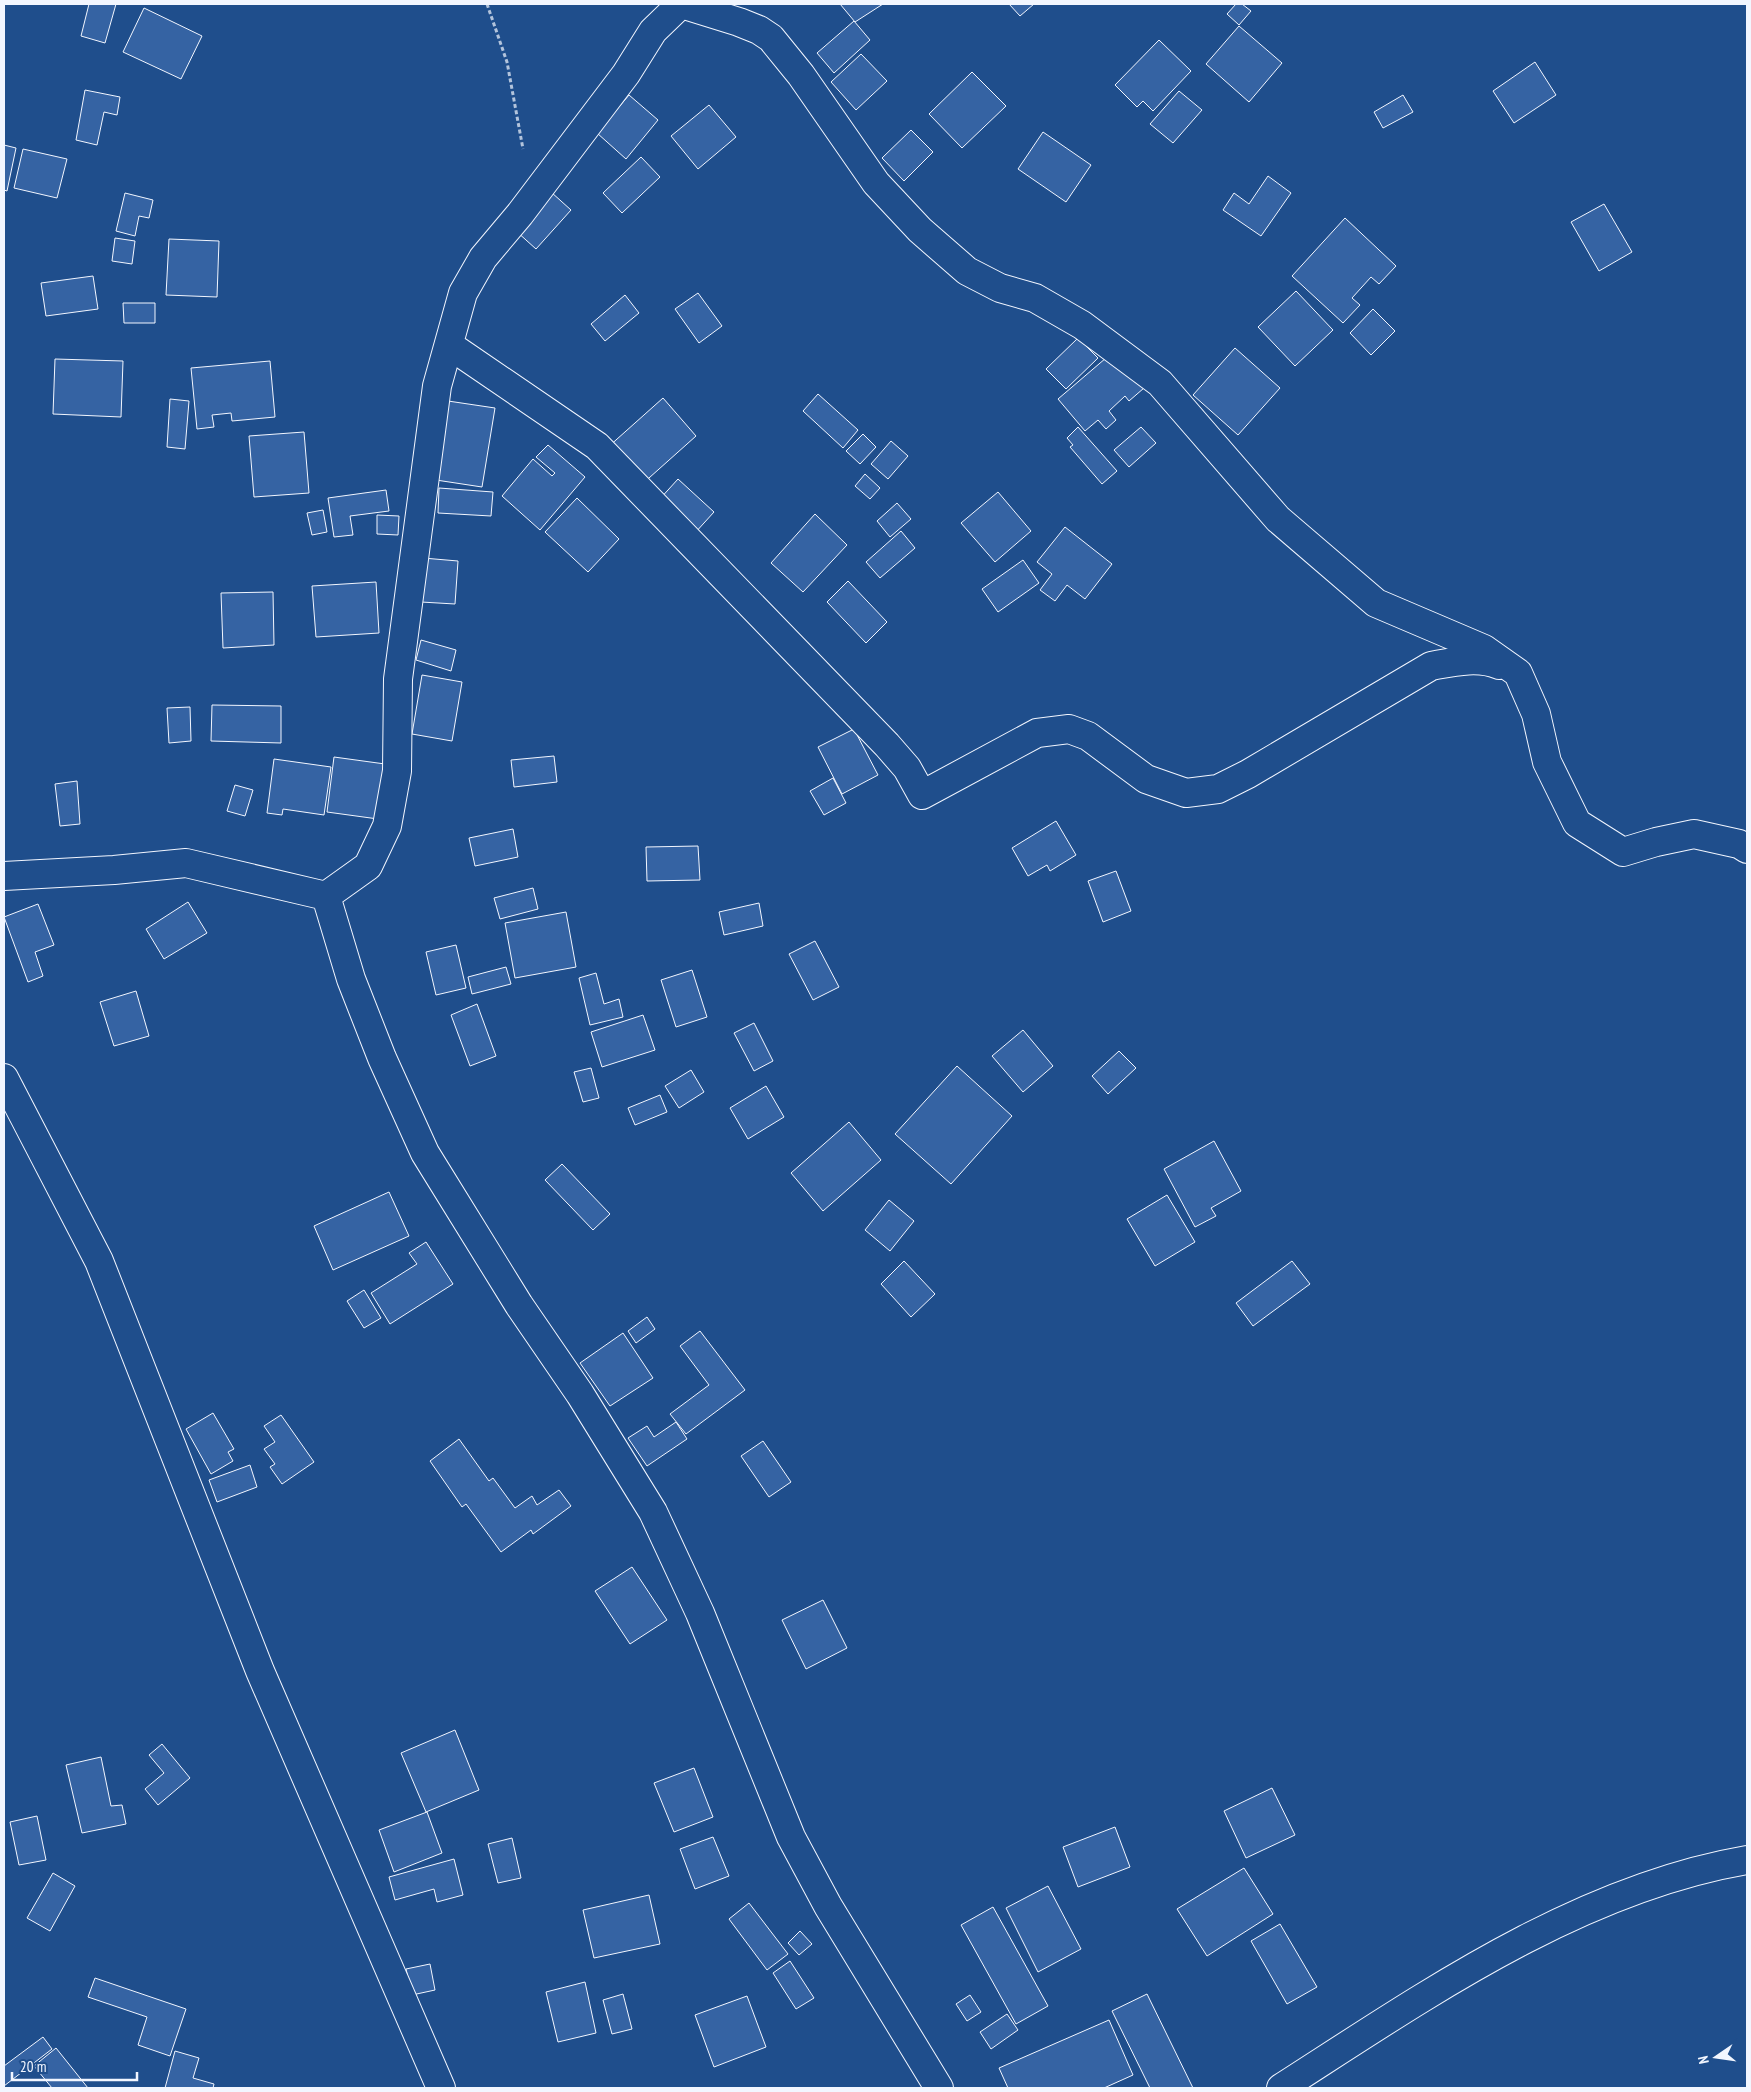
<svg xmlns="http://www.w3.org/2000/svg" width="1751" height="2092" font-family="'PT Sans Narrow',sans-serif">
<rect width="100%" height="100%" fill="#1f4e8c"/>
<path fill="#3563a3" stroke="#f2f6ff" d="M89,4h27l-11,39 -24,-7z
M840,4h43l-28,18z
M1009,4h25l-14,12z
M1236,4h6l9,7 -12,14 -12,-11z
M144,8l58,28 -21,43 -58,-27z
M854,21l16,19 -36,33 -17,-20z
M1239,26l43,37 -33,39 -43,-38z
M1159,40l32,31 -38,40 -10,-10 -6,6 -22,-22z
M861,54l26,27 -31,29 -25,-28z
M1535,62l21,33 -42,28 -21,-32z
M972,72l34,34 -44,42 -33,-34z
M85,90l35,7 -3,18 -13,-3 -7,33 -21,-5z
M1179,91l23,19 -29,33 -23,-19z
M629,95l29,25 -32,39 -29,-26z
M1403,95l10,17 -30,16 -9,-16z
M709,105l27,32 -38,32 -27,-33z
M911,130l22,22 -29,29 -22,-23z
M1043,132l48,33 -25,37 -48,-33z
M4,145l12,3 -9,43 -3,-1z
M23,149l44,10 -10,39 -43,-10z
M641,157l19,20 -38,36 -19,-20z
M1268,176l23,17 -30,43 -38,-26 11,-17 15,11z
M551,192l20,18 -35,39 -20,-18z
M125,193l28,7 -4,18 -10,-2 -4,20 -19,-5z
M1604,204l28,48 -33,19 -28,-49z
M1345,218l51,48 -17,18 -8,-7 -19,21 8,7 -17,18 -51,-47z
M115,238l20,3 -3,23 -20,-3z
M169,239l50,2 -2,56 -51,-2z
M93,276l5,33 -52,7 -5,-33z
M1296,291l37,39 -38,36 -37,-39z
M698,293l24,33 -23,17 -24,-34z
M625,295l14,18 -34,28 -14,-17z
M123,303h32v20h-31z
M1373,309l22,22 -24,24 -21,-22z
M1078,338l20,20 -32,31 -20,-20z
M1235,348l45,40 -42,47 -45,-40z
M1113,352l31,36 -15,13 -4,-5 -16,15 7,9 -10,9 -8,-9 -13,11 -27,-32z
M55,359l68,2 -2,56 -68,-3z
M270,361l5,56 -43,4 -1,-8 -19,2 2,12 -17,2 -6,-61z
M818,394l40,36 -15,18 -40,-37z
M663,398l33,38 -56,50 -33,-38z
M170,399l19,2 -4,48 -18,-2z
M448,401l47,7 -13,79 -46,-7z
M1078,427l39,44 -15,13 -32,-37 3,-2 -6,-7z
M1141,427l15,16 -27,24 -15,-17z
M304,432l5,61 -55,4 -5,-61z
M863,434l13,13 -16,17 -14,-13z
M891,441l17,15 -20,23 -17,-15z
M548,445l37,32 -45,53 -38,-34 31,-37 19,17 3,-3 -19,-16z
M865,474l15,14 -10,11 -15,-13z
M678,479l36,33 -20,22 -36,-33z
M439,488l54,4 -2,24 -53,-3z
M386,490l3,21 -39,5 3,19 -19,2 -6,-39z
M998,492l33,39 -36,31 -34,-39z
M577,498l42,41 -31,33 -43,-40z
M897,503l14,16 -21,18 -13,-16z
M323,510l4,22 -15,3 -5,-22z
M815,514l32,31 -44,47 -32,-29z
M377,515l22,1 -1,19 -21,-1z
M1065,527l47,37 -27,35 -18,-14 -12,16 -15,-11 12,-16 -15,-12z
M901,531l14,17 -35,30 -14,-16z
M423,558l35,3 -3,43 -34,-2z
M1023,560l16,23 -41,29 -16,-23z
M848,581l39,41 -21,21 -39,-41z
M376,582l3,51 -63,4 -4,-51z
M273,592l1,53 -51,3 -2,-55z
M421,640l35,10 -5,21 -35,-11z
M422,675l40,7 -10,59 -40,-7z
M212,705l69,1v37l-70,-2z
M190,707l1,34 -22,2 -2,-35z
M854,729l24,46 -36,19 -24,-47z
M554,756l3,26 -43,5 -3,-27z
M334,757l51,7 -7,55 -51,-7z
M274,759l57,8 -7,48 -41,-6 -1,6 -15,-2z
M833,778l13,25 -22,12 -14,-24z
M77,781l3,43 -20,2 -5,-42z
M235,785l18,5 -8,26 -18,-5z
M1056,821l20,34 -26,16 -3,-6 -19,11 -16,-28z
M513,829l5,28 -43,9 -6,-28z
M698,846l2,34 -53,1 -1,-34z
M1116,871l15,40 -28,11 -15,-41z
M533,888l5,21 -38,10 -6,-21z
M188,902l19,31 -43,26 -18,-30z
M759,903l4,23 -39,9 -5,-23z
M38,904l16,41 -19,7 8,24 -15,6 -24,-65z
M566,912l10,55 -61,11 -10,-55z
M815,941l24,46 -26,13 -24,-46z
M456,945l10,43 -30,7 -10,-43z
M506,967l5,17 -39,10 -4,-17z
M692,970l15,47 -31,10 -15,-47z
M596,973l8,31 15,-5 4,18 -33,8 -11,-47z
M136,991l13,45 -35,10 -14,-44z
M477,1004l19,52 -26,10 -19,-51z
M643,1015l12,35 -53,17 -11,-35z
M754,1023l19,38 -19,10 -20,-38z
M1023,1030l30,36 -30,26 -31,-36z
M1119,1051l17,17 -28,26 -16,-18z
M957,1066l55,50 -61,68 -56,-50z
M591,1068l8,30 -16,4 -9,-30z
M691,1070l13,22 -25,16 -14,-22z
M766,1086l18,31 -36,22 -18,-31z
M660,1095l7,17 -32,13 -7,-17z
M849,1122l32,38 -58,51 -32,-38z
M1214,1141l27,50 -30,17 5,8 -21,11 -31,-58z
M562,1164l48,50 -17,16 -48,-50z
M389,1192l20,44 -76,34 -19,-44z
M1167,1195l28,47 -40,24 -28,-47z
M889,1200l25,21 -24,30 -25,-21z
M426,1242l27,42 -63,40 -19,-31 46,-29 -8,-11z
M904,1261l31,33 -24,23 -30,-33z
M1292,1261l18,23 -57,42 -17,-23z
M364,1290l17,28 -17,10 -17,-27z
M647,1317l8,12 -19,14 -8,-12z
M700,1331l45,59 -59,44 -16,-20 39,-29 -29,-39z
M623,1333l30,45 -43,28 -30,-43z
M213,1413l21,36 -6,3 5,9 -22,13 -25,-45z
M281,1415l33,47 -32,22 -12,-17 5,-3 -11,-15 11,-7 -11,-16z
M676,1422l11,17 -40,27 -19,-28 19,-12 7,11z
M459,1439l30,42 4,-3 22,30 17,-12 5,9 22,-15 12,16 -38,28 -2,-4 -30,22 -35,-48 -4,3 -32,-46z
M763,1441l28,41 -22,15 -28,-41z
M250,1465l7,22 -40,15 -8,-22z
M632,1567l35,53 -37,24 -35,-53z
M823,1600l24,48 -41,21 -24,-49z
M455,1730l24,60 -53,22 -25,-59z
M162,1744l28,34 -32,27 -13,-16 19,-16 -15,-18z
M101,1757l10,49 11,-1 4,19 -44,9 -16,-68z
M694,1768l19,49 -39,15 -20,-49z
M1272,1788l23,47 -49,23 -22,-47z
M427,1812l15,41 -48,19 -15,-42z
M37,1816l9,44 -27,5 -9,-43z
M1115,1827l15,40 -52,20 -15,-40z
M713,1837l16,39 -34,13 -15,-40z
M512,1838l9,40 -23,5 -10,-39z
M454,1859l9,36 -26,7 -3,-13 -39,11 -6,-23z
M1244,1868l29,46 -66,42 -30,-47z
M53,1873l22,13 -25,45 -23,-13z
M1048,1886l33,63 -43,23 -32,-64z
M649,1895l11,49 -66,14 -11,-48z
M749,1903l39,51 -21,16 -38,-51z
M993,1907l55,99 -32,18 -55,-99z
M1280,1924l37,63 -30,17 -36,-63z
M800,1931l12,13 -13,11 -11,-12z
M790,1961l24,37 -18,11 -23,-36z
M430,1964l5,26 -23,5 -6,-26z
M95,1978l91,31 -16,47 -32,-11 9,-28 -59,-20z
M585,1982l11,51 -38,9 -12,-50z
M623,1994l9,35 -20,5 -9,-34z
M1147,1994l46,94h-43l-38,-77z
M970,1995l11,17 -14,9 -11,-17z
M747,1996l19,51 -52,20 -19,-52z
M1007,2014l11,16 -27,19 -11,-17z
M1109,2020l24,55 -29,13h-96l-9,-20z
M43,2037l9,12 -48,37v-20z
M56,2048l32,40h-36l-18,-22z
M175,2051l24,7 -6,20 21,6 -1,4h-48z"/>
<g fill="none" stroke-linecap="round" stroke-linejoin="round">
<defs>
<path id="minor" d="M449,345l148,101 290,299 20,23 15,27 115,-62 32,-4 19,7 58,43 40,14 32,-4 30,-15 183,-108c22,-4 47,-10 68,-1
M4,876l110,-6 72,-7 140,33
M326,896l42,-30 19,-40 10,-55 1,-92 39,-293 26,-93 20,-35 37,-44 106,-140 27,-43 28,-27 58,18 20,8 12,8 30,37 75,108 44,47 47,41 33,17 35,10 47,27 78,58 118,136 98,84 108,46 34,24 18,41 11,48 30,61 46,29 33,-10 38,-8 45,10 8,5
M326,896l25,83 31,79 43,95 94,152 61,89 73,118 47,101 91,224 37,69 111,182
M4,1078l95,183 161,410 181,417
M1281,2088c142,-91 296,-199 466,-228"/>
</defs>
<use href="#minor" stroke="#f2f6ff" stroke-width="30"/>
<path stroke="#b3c4dc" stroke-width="3" stroke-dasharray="4 2.5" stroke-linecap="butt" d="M487,4l20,58 16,87"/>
<use href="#minor" stroke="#1f4e8c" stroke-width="28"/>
</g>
<rect width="1751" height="2092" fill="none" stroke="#f2f6ff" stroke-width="10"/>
<g transform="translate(1716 2057) rotate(257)" stroke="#1f4e8c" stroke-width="4" paint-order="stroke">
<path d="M0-4L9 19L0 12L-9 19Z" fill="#f2f6ff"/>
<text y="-8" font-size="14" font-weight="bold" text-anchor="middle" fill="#f2f6ff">N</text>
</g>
<path d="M12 2072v8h125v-8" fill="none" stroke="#f2f6ff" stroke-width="2.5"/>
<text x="20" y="2072" font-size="15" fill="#f2f6ff" stroke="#1f4e8c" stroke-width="4" paint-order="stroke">20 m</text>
</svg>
